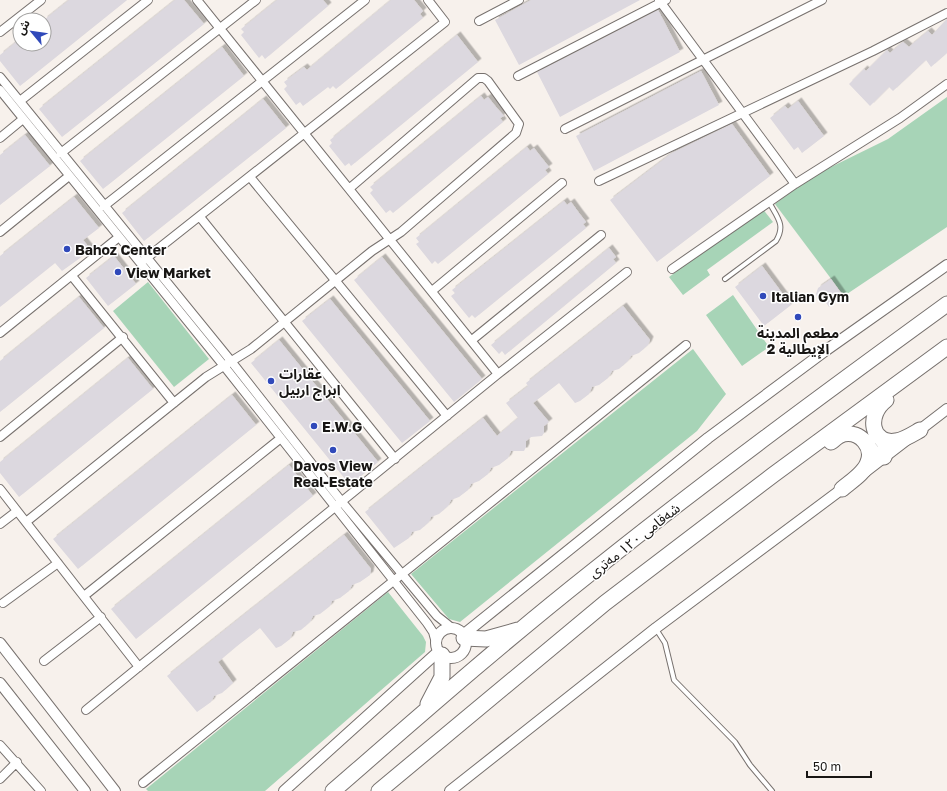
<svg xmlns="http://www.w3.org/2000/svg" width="947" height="791" font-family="'Golos Text','Noto Sans Arabic',sans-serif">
<defs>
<filter id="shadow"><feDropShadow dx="3.5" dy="-3.5" stdDeviation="0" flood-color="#0004"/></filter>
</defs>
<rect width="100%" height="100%" fill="#f7f1ec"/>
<path fill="#a7d4b7" d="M947,97v130l-103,69 -69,-92 51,-38 3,2 59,-29z
M762,208l11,14 -66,48 3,5 -27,20 -14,-18z
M148,282l61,77 -35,28 -61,-76z
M733,295l36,52 -27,19 -36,-51z
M693,349l33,45 -29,37 -237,191 -11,-3 -38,-45z
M388,592l35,44 3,6 -1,10 -160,139h-117l-2,-2z"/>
<path fill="#dcd8df" filter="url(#shadow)" d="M69,0h58l-107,86 -20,-25v-6l20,-16v5h24v-24z
M175,0h9l20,24 -142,113 -23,-28z
M277,0h46l5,6 -63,53 -3,-4 -3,3 -18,-23 3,-3 -3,-3z
M391,0h23l9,11 -3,3 3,4 -87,71 -3,-3 -3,3 -2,-2 -25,19 -3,-4 -4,3 -12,-16 3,-3 -3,-4 20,-15 3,3z
M531,0h109l-121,65 -24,-45z
M658,10l22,42 -120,65 -23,-45z
M947,19v34l-16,14 -5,-7 -33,31 -4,-4 -19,19 -21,-22 15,-15 2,2 21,-21 3,3 13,-11 6,5 19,-16 4,4z
M457,35l21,27 -127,104 -2,-3 -4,3 -16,-20 3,-3 -2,-3z
M222,47l22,29 -141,113 -23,-28z
M701,71l18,34 -125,66 -18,-35z
M481,96l3,4 4,-3 8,10 8,9 -4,2 3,4 -110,91 -3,-3 -4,3 -16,-20 3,-3 -3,-3z
M263,99l23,29 -142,113 -22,-28z
M798,101l26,35 -22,17 -4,-6 -4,3 -24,-32 15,-12 3,3z
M732,124l38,52 -113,86 -47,-62 62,-47z
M25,135l25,31 -50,39v-50z
M527,147l3,4 4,-3 7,9 8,10 -4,3 3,4 -110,90 -3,-3 -3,3 -16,-20 3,-2 -3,-4z
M74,197l25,31 -16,12 8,10 -29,21 -7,-8 -55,44v-51z
M564,201l3,4 4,-3 8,11 7,9 -3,2 3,4 -111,90 -3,-3 -3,3 -18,-22 4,-3 -3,-3z
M609,248l7,9 -3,2 3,4 -111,92 -3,-4 -3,3 -8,-9z
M114,256l22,28 -28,22 -22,-28z
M382,257l100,122 -28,23 -100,-122z
M762,266l29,39 -27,21 -29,-39z
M831,279l12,17 -14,11 -4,-6 -7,-2 -2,-5 2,-6z
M79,297l25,31 -104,84v-51z
M330,299l100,122 -28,22 -100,-122z
M623,306l27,34 -2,5 -9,8 -8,3 -3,5 -9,8 -7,2 -4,7 -9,7 -7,2 -3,7 -9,7 -5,2 -16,-20 -26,20 16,19 -5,4v7l-2,3 -11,1 -5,4v6l-2,4h-13l-3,7 -9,7 -8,3 -3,6 -9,7 -8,3 -3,6 -9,7 -8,3 -3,6 -9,8 -8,3 -2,5 -9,8 -8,2 -3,6 -15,10 -29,-36 118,-94 14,18 21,-18 -12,-15 22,-17 -2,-3z
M279,340l99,122 -28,23 -99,-122z
M128,358l25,31 -134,108 -19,-24v-11z
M232,395l24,30 -178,144 -25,-30z
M289,465l24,31 -177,143 -25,-30z
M344,535l27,34 -1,6 -10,7 -8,3 -3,6 -9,7 -8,3 -2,5 -10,8 -7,2 -3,6 -9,8 -8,2 -3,7 -9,7 -5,2 -16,-20 -23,18 -19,16 15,21 -11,10 -8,3 -3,6 -14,10 -30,-36z"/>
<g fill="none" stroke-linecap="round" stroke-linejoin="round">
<defs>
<path id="service" d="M725,279l51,-38c10,-16 1,-24 -7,-39
M656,629l9,14 9,37 61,62 15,23 22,26"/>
<path id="minor" d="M197,0l301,374
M659,0l136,184
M479,21l40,-21
M0,32l41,-32
M518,76l148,-76
M0,77l231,284 111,141 95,114 15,12
M0,90l224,276 203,257 6,9 3,11
M20,101l128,-101
M565,129l257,-129
M0,138l23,-19
M61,153l195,-153
M250,177l197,239
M599,181l274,-130 74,-38
M104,206l261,-206
M200,217l195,242
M0,232l69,-56
M144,260l301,-238 -17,-22
M672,269l123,-85 105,-66 47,-34
M72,276l102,127
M432,291l130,-108
M0,333l119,-96
M472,340l129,-105
M0,437l123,-100
M0,489l139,178
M26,522l180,-145 45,-28 121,-98 29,-19 115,-99 3,-9 -31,-43 -4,-3h-6l-128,110
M0,524l17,-13
M84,596l197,-158
M3,603l55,-40
M44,661l57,-44
M86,710l412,-336 129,-102
M0,745l41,46
M0,779l17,-17
M143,783l543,-438"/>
<path id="tertiary" d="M865,472l82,-63
M436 643a15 15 0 1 1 30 0a15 15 0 1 1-30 0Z
M463,635l245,-197 117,-87 122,-86
M0,643l115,148
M0,683l85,108
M284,791l155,-140
M450,791l206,-163 190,-142"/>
<path id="motorway" d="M886,400c-20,15 -15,45 10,41 8,-1 17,-7 24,-11
M831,442c4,-3 8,-7 13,-8 16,-3 30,13 24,28 -3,11 -18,20 -26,27
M867,445l7,9 10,3 2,-12 -6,-8
M464,638l22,1 32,-9
M428,704l14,-27v-22
M333,791c84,-73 168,-147 255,-216 117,-94 238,-183 359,-271
M379,791l226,-188 168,-128 174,-128"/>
</defs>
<use href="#service" stroke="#77716e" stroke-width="6"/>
<use href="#minor" stroke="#77716e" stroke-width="10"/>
<use href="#tertiary" stroke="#77716e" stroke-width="12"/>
<use href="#motorway" stroke="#77716e" stroke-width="17"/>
<use href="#service" stroke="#fff" stroke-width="4"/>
<use href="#minor" stroke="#fff" stroke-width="8"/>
<use href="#tertiary" stroke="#fff" stroke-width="10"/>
<use href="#motorway" stroke="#fff" stroke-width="15"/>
</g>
<g fill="#3049ba" stroke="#fff" stroke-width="1.5">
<circle cx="67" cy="249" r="4"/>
<circle cx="118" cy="272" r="4"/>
<circle cx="763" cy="296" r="4"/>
<circle cx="798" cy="317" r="4"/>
<circle cx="271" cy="381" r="4"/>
<circle cx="314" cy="426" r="4"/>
<circle cx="333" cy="450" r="4"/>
</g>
<g text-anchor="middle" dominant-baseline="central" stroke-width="3" stroke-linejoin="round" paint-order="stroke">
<g font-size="14" font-weight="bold" fill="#181614" stroke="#fff" text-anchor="start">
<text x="75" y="249">Bahoz Center</text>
<text x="126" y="272">View Market</text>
<text x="771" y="296">Italian Gym</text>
<text x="798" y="332" text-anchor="middle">مطعم المدينة<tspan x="798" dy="16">الإيطالية 2</tspan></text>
<text x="279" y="373">عقارات<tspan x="279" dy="16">ابراج اربیل</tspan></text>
<text x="322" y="426">E.W.G</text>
<text x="333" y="465" text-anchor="middle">Davos View<tspan x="333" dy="16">Real-Estate</tspan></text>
</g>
<g font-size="14" fill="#181614" stroke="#fff">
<text transform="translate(634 540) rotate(-38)">شەقامی ١٢٠ مەتری</text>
</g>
</g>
<g transform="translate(32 32) rotate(299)"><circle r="19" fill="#ffffff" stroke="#a3a2a1"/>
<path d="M0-3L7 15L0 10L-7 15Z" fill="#3049ba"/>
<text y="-6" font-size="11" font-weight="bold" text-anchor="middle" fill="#181614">ش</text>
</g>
<path d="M807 771v6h64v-6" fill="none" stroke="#181614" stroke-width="2"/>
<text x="813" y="771" font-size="12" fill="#181614" stroke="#ffffff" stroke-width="3" paint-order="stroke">50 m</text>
</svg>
